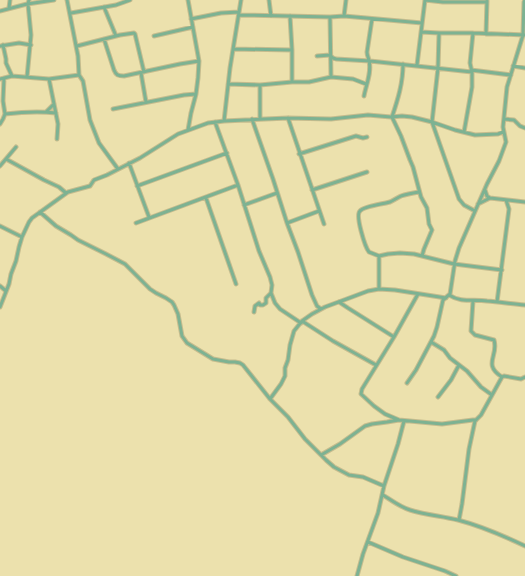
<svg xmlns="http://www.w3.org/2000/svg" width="525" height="576" font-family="Manrope,sans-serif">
<rect width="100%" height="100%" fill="#ece1ad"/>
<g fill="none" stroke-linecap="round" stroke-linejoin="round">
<defs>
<path id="minor" d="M67,0l11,56 1,19 4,6 7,39 9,23 19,26
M188,0l11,61 -1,17 -2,16 -5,19 -3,17
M269,0l2,16
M425,0l18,2h44
M104,7l12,29
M9,8l1,-8
M0,11l27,-7 27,-4
M71,13l45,-8 14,-5
M239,15l91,2 14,-1 78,7
M344,16l2,-16
M330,17l1,60 22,2 13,5
M191,19l30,-6 18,-1
M421,32l18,1h34l52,2
M439,33l-1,35 -6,54 27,77 5,6 11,6
M486,34l1,-33
M154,36l39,-9
M104,39l10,31c2,5 4,6 10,6l56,-12 19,-3
M3,45l3,14v4l6,13
M0,46l19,-3 12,2
M77,46l43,-11 14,-2 1,1 9,38
M234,49l58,1
M317,56l13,-1 3,3 3,1 34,2 102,11
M403,64c0,19 -5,35 -11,53l9,19 9,24 3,7 8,30 6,11 2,16 3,6 -8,19 -2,7
M417,65l8,-65
M513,66l12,2
M471,70l40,5
M141,73l5,29
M27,77l4,-42 -3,-31 1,-4
M0,79l12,-3 37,3 30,-4
M49,79l9,45 -1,15
M292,82h17l22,-5
M228,84l32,1 32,-3v-32l-2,-34
M364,96c2,-11 8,-24 5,-35 0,-3 -2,-5 -2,-9l5,-33
M113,109l71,-14 12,-1
M46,112l8,-8
M5,114c17,-2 34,-3 51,-1
M288,118l36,106
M252,119l21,60 14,44 11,29 14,43 5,11 4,3
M260,119v-34
M504,119l10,1 6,6 5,2
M224,121l6,-53 11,-68
M215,122l23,63 21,66 11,26 2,8 -1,8 4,10 5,6 21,14
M0,124l3,-5 2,-5 -2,-13 1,-23
M464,132l8,-45v-15l-2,-9 3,-30
M299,154l57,-18 7,2 4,-1
M6,159l38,21 15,7 7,6
M129,163l20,54
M0,166l16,-19
M137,186l90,-33
M312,190l55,-18
M485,190l2,6 3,2 35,4
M419,192c-6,1 -12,2 -18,4 -4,2 -7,4 -11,6 -7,2 -26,4 -30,9 -5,4 5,36 9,41l10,4 9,-2 12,-1 14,1 40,10 48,6
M206,198l30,86
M478,204l12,-6
M244,205l33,-12
M40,212l16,14 15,9 7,5 28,14 19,10 25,25 6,4 10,5 6,4 2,3 4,9 4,22 5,7 26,16 16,3h6l5,1 3,2 27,34 18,18 17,22 21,21 8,7 15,8 14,2 21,9
M136,223l102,-38
M287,223l32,-12
M0,226l22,11
M379,256v33
M0,286l6,5
M418,294l-24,43 -32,52 -1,5 13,12 11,8 14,6 43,4 31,-4h3
M449,295c12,8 25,4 38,6 13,1 25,3 38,4
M473,301l-2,30 4,4 19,5c5,16 -12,24 8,37l2,-1 17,3 4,-2
M339,302l9,6 46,29
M497,302l12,-93 -3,-9
M0,307l9,-23 2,-10 5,-13 3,-14 3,-10 7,-15 3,-4 36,-26 22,-6 4,-6 13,-5 33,-17 38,-24 30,-11 16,-2 64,-3 43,1 37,-4 23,2 11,-1 10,1 20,5 23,8 20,5 23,-1 5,-2
M254,312l1,-6 4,-3 1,2h3l3,-2v-5l5,-5
M302,321l31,20 43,24
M431,342l13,8 6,8 17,13 14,16 11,8
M407,383l9,-13 18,-34 3,-9 6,-27 7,-6 5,-33 4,-13 28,-64 12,-23 7,-19 -3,-15 4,-40 16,-52 1,-33 1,-2
M438,397l13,-17 8,-15
M270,399l11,-15 4,-8v-8l3,-8 2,-15 4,-14 8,-10 10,-7 13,-7 27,-10 16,-6 11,-2 16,1 51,8
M321,455l19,-11 25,-18 7,-2 15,-2 12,-2
M383,495c8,5 17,12 27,15 16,5 32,6 48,10 23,6 46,16 67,26
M459,520l3,-16 7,-55 6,-28 6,-6 21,-38
M368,542l35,15 42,14 11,5
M357,576l6,-22 15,-41 6,-27 14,-42 6,-23"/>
</defs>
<use href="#minor" stroke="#c5bc8e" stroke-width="5"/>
<use href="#minor" stroke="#7db292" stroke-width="3"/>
</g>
</svg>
